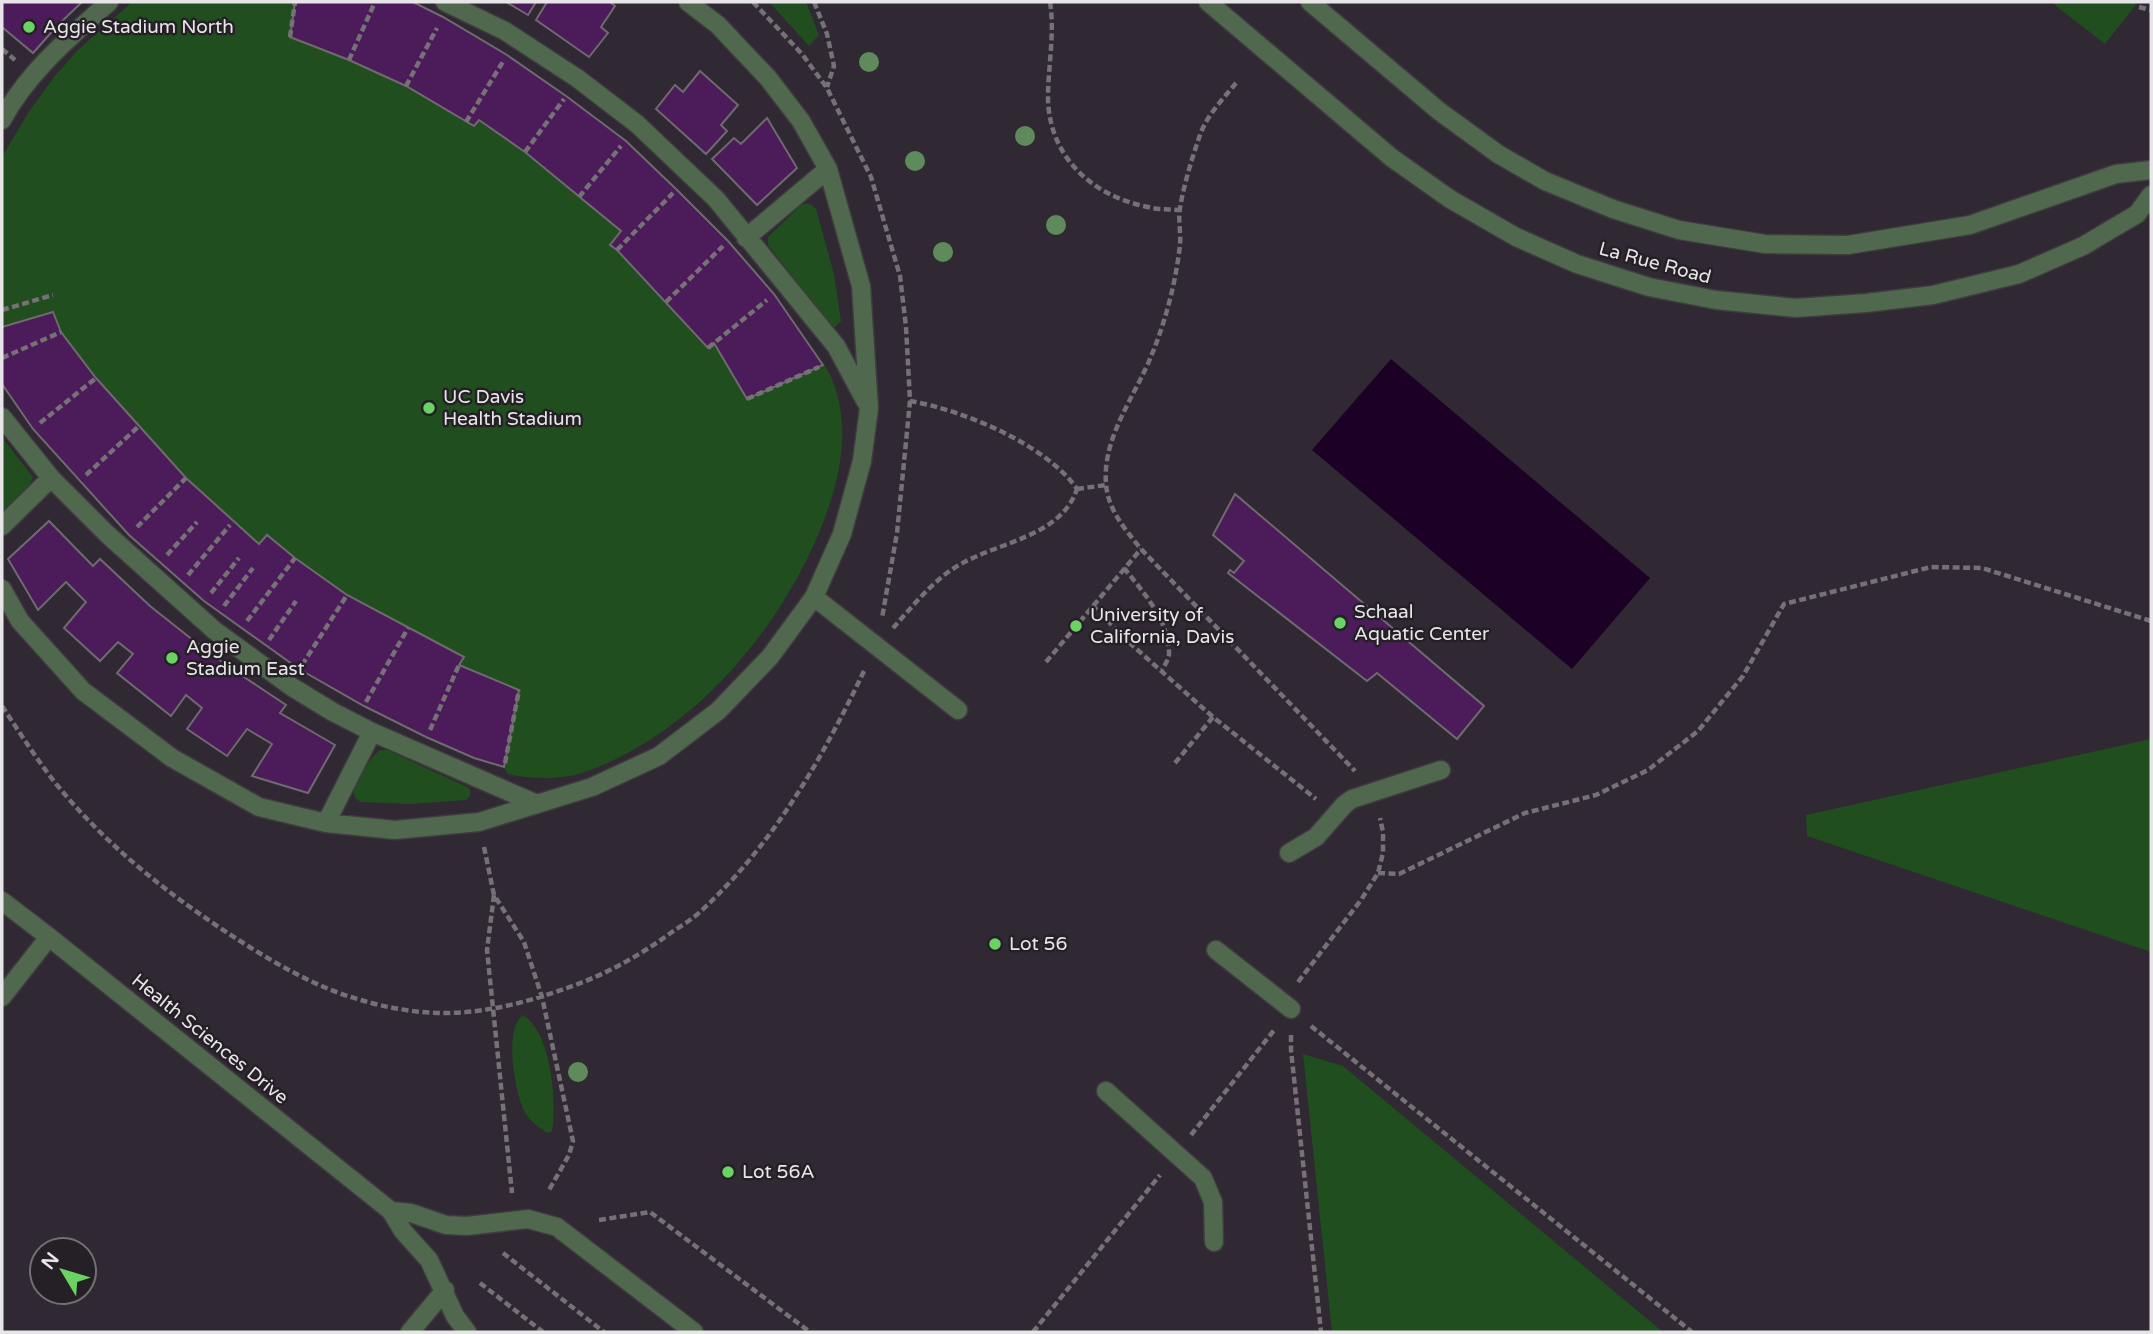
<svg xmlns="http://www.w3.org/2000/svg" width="2153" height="1334" font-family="'Varela Round',sans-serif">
<rect width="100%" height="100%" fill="#242025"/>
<path fill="#302832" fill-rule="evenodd" d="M2,2h2149v1330h-2149zM42,1250h42v42h-42z"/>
<path fill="#214e1f" d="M132,2h281c33,16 66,33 96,54 29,22 57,46 86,69 27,21 55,42 81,65 48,42 90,91 125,144 12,17 28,32 34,53 16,49 3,100 -16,146 -43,102 -130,204 -237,240 -22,7 -52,6 -74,1l-4,-7 -30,-9 -48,-21 -62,-31 -65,-37 -80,-56 -90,-78 -96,-106 -31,-45v-227l26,-44 26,-36 24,-27z
M769,2h37l13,33 -10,11z
M2051,2h87l-33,42z
M806,203l6,2 4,4 18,65 7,47 -6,6 -4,-1 -63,-81v-8l32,-31z
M2,437l31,40 -3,8 -28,27z
M2151,739v213l-344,-116 -1,-21z
M380,750h7l80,37 3,3v6l-4,4 -56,4 -49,-2c-3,-2 -6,-3 -7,-8 -3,-10 18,-38 26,-44z
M523,1015c28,17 34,86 29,116l-5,2c-7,-5 -16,-11 -21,-19 -11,-18 -23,-85 -3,-99z
M1303,1054l40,12 320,266h-331z"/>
<path fill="#1c0025" d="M1391,359l259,219 -78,91 -260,-219z"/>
<path fill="#4c1b59" stroke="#6f6a70" stroke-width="2" d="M2,2h80l-24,23 -25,28 -31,-26z
M295,2h118l30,15 64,38 59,41 60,45 51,49 51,51 46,53 49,71 -76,34 -33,-56 -6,5 -91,-98 -7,-5 11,-14 -96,-79 -46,-32 -5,6 -68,-40 -57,-26 -59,-23z
M506,2h30l-8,13z
M547,2h63l5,4 -14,21 7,6 -19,24 -53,-37z
M700,71l38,34 -17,20 6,6 -21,23 -50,-45 19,-24 8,7z
M767,118l30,50 -40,37 -45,-46 22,-21 7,6z
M53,312l8,20 35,46 90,100 73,66 8,-9 28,23 52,37 117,62 -5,8 60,25 -15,77 -30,-9 -48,-21 -62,-31 -65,-37 -95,-68 -75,-66 -96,-106 -31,-45v-57z
M1235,494l249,212 -27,33 -80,-66 -10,8 -139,-108 2,-3 4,3 10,-12 -31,-26z
M49,521l44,45 7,-7 50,47 39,31 40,30 57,38 -6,8 55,32 -27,48 -56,-17 20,-32 -25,-15 -20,27 -40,-27 15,-21 -16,-13 -15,21 -54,-43 16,-19 -15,-12 -18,19 -36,-33 22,-26 -20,-20 -28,28 -30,-51z"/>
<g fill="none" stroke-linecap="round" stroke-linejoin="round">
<defs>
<path id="minor" d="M445,2l60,29 72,47 60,46 79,75 120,147 30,56
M1208,2l184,156 58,41 66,38 61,27 72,23 67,13 80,8 70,-5 67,-8 86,-21 64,-28 54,-32 14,-19
M1310,2l129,109 59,43 47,27 68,28 66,21 86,14 83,1 122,-20 146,-51 35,-4
M2,120c25,-47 68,-83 107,-118
M746,238l82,-69
M2,417l49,61 56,56 107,96 78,57 41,25 39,20 165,72
M2,526l49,-48
M2,589l18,32 63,70 89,67 87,49 67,16 69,7 84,-8 113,-35 67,-31 59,-45 52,-54 44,-60 28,-63 20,-73 7,-53 -8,-122 -33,-117 -27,-48 -33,-43 -50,-53 -30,-23
M814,597l144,113
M326,823l46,-91
M1289,853l27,-16 29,-33 7,-5 89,-29
M2,901l47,36 342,274 12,20 26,29 26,56 12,16
M1216,950l75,59
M2,997l47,-60
M1106,1091l97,87 10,24 1,40
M391,1211l20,2 35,12 21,1 61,-7 29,8 137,105
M410,1332l35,-42"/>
</defs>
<use href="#minor" stroke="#3f3c40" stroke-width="21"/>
<path stroke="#757176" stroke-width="4.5" stroke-dasharray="7 3.5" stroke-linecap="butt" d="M753,2l49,52 25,34 44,89 29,99 6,51 4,74 -13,132 -15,85
M814,2l13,32 7,32 -7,21
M1050,2c5,32 -2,64 -2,96 1,59 44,98 100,109 10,3 21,2 32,3
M2139,7l12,3
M290,37l5,-35
M2,49l13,11
M349,60l26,-58
M1236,83c-13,16 -29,32 -36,52 -8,23 -16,49 -20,73 -2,12 1,25 0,37 -4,36 -14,75 -28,109 -16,41 -50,83 -46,130 2,26 19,45 35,65l214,222
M406,86l31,-58
M466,122l38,-62
M525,152l39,-53
M579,197l42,-51
M617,250l56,-57
M666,302l57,-56
M2,310l51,-15
M708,348l59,-48
M2,358l59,-26
M747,399l72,-32
M910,401c52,9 136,43 167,88
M40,423l56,-45
M86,475l53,-49
M1077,489l29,-4
M137,527l49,-49
M167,555l30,-33
M1124,568c19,24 46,53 45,87 -1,5 -4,10 -7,15
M188,575l42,-50
M211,593l28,-35
M1092,605l40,40 81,72 103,82
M224,606l29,-38
M247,621l48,-63
M893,628c20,-22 40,-48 66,-63 39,-23 102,-28 118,-76
M269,640l27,-39
M1046,662l95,-113
M302,665l45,-70
M366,702l42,-74
M2,706c18,27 35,54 55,79 53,65 121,117 191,161 35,22 73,43 113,54 26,8 56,13 84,13 41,0 83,-11 122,-25 38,-13 72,-32 105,-56 9,-6 19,-12 28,-20 74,-68 122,-153 165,-243
M430,730l29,-65
M505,763l14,-73
M1175,763l38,-46
M484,847l10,48 30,47 18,55 31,144 -4,14 -20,35
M1378,873l21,1 126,-61 71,-18 52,-25 50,-39 45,-55 41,-72 147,-37 51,1 169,53
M494,895l-7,55 25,243
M1298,982l63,-82 17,-27 5,-20v-21l-3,-14
M1311,1026l381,306
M1291,1035v15l30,282
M1191,1135l84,-106
M599,1220l51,-8 160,120
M503,1253l101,79
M480,1283l63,49
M1033,1332l127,-157"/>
<use href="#minor" stroke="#50684d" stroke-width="18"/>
</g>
<g fill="#5f8a5c">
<circle cx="869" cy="62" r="10"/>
<circle cx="1025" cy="136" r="10"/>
<circle cx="915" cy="161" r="10"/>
<circle cx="1056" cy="225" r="10"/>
<circle cx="943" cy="252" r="10"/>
<circle cx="578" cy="1072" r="10"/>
</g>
<g fill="#6ad364" stroke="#242025" stroke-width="2.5">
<circle cx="29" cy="27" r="7"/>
<circle cx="429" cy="408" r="7"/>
<circle cx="1340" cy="623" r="7"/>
<circle cx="1076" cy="626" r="7"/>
<circle cx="172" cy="658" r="7"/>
<circle cx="995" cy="944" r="7"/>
<circle cx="728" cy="1172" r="7"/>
</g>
<g text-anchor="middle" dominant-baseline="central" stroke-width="5" stroke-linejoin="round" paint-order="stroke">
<g font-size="19" fill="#e8e5e9" stroke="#242025" text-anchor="start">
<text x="43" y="27">Aggie Stadium North</text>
<text x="443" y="397">UC Davis<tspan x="443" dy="22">Health Stadium</tspan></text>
<text x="1354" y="612">Schaal<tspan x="1354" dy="22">Aquatic Center</tspan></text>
<text x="1090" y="615">University of<tspan x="1090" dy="22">California, Davis</tspan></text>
<text x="186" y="647">Aggie<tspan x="186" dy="22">Stadium East</tspan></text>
<text x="1009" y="944">Lot 56</text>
<text x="742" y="1172">Lot 56A</text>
</g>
<g font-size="19" fill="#e8e5e9" stroke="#242025">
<text transform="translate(1655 263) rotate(15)">La Rue Road</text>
<text transform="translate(210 1039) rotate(39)">Health Sciences Drive</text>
</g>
</g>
<rect width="2153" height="1334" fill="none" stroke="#e8e5e9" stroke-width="7"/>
<g transform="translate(63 1271) rotate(308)"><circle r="33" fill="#242025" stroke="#726f73" stroke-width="2"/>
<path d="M0-5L12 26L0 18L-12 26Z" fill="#6ad364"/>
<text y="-10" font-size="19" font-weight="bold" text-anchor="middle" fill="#e8e5e9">N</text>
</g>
</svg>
